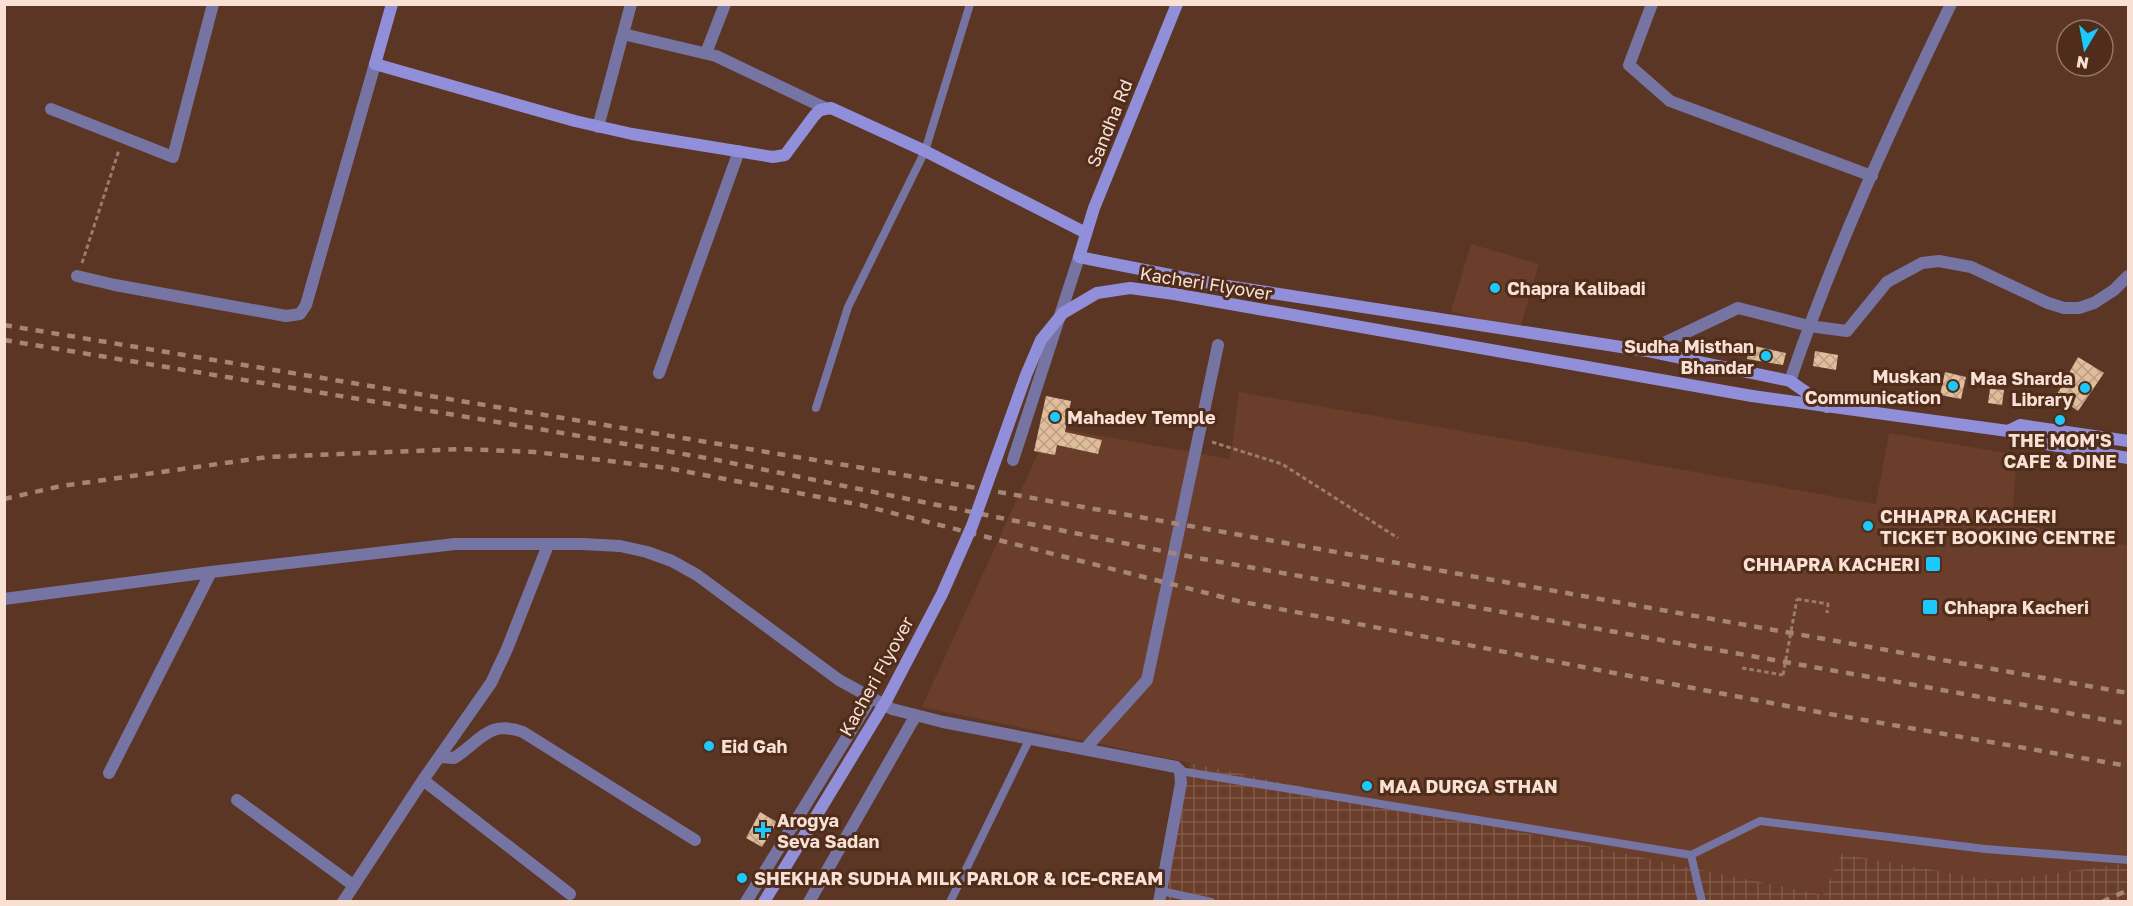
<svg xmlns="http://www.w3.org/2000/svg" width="2133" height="906" font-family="'Golos Text',sans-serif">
<defs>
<pattern id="industrial-grid" width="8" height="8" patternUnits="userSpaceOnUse" patternTransform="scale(1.5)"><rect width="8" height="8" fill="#6a3e2a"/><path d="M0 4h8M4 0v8" fill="none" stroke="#805a48"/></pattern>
<pattern id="building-cross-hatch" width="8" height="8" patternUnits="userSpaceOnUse" patternTransform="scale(1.5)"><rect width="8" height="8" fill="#e0bd9b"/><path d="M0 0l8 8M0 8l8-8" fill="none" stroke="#ba9e84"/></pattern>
</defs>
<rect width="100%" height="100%" fill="#5c3625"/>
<path fill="#6a3e2a" d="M1471,244l68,20 -20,67 -68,-20z
M1239,392l637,112 13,-71 128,22 -5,67 116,24v317l-130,18 -157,-27 -17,41 -902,-188 128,-280 180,32z"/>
<path fill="url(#industrial-grid)" d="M1190,763l633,132 18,-41 157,27 130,-18v39h-965z"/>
<path fill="url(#building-cross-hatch)" d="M1750,345l36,8 -3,12 -36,-6z
M1815,351l23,4 -2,15 -23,-4z
M2078,357l26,16 -26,38 -22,-15z
M1945,372l21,5 -5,22 -21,-4z
M1990,389l14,1 -2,15 -14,-2z
M1046,396l25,5 -6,31 37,8 -4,14 -41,-9 -2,10 -21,-4z
M760,812l17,10 -15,25 -16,-9z"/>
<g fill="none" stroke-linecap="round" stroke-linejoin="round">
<path stroke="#9b7b6c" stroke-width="3" stroke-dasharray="4.5 3" stroke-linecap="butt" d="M82,263l37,-113
M1212,442l70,22 116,74
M1797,599l31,5 -1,9
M1742,668l41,7"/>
<path stroke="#7574a3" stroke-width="8" d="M816,408l32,-101 77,-156 45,-147
M1180,771l511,84 69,-34 225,28 143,11
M1691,855l11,47
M1161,891l50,11
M950,902l80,-164"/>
<path stroke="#7574a3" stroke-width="12" d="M1652,4l-23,61 41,36 202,75
M623,34l93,22 109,52
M706,53l19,-49
M51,109l122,48 40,-153
M598,127l33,-123
M77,276l38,9 171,31 14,-2 6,-9 69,-241
M1647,351l91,-43 71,18 38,5 40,-49 35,-19 17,-2 32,6 77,36 16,5h15l15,-5 20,-13 14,-14
M659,373l80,-222
M1790,381c43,-127 102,-255 161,-377
M1013,460l66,-203
M4,599l207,-27 244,-28h127l38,2 27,6 25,9 25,14 142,105 53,29 51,13 233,45 4,4 1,12 -22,119
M1085,749l62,-69 71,-335
M439,757l15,1c26,-16 34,-39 69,-26l172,108
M109,773l102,-201
M423,780l147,114
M237,800l116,85
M343,902l80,-122 68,-97 16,-34 41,-104
M746,902l125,-204
M809,902l107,-187"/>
<path stroke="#928fda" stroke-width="12" d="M392,4l-17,60 200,57 57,13 141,23 12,-2 29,-39 6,-6 11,-2 94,43 161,82
M1177,4l-83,204 -15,49 142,28 426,66 143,30 37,26
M1752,396l256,35 12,-6 108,16
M2008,431l9,8 111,19"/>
<path stroke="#a58577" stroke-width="4.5" stroke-dasharray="8 8" stroke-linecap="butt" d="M4,325l877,146 1247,222
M4,340l535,89 173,30 480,98 723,128 213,39
M4,499l57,-13 207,-29 194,-8 73,3 132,16 194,37 377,96 586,112 304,53
M2102,902l26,-12"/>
<path stroke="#9b7b6c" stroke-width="3" stroke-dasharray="4.5 3" stroke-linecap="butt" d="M1783,675l14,-76"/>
<path stroke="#928fda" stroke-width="12" d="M764,902l122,-201 56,-107 30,-68 54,-151 15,-35 22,-27 34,-20 33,-5 44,6 578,102"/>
</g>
<g fill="#1bc9fc" stroke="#502c1b" stroke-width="2">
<circle cx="1495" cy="288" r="6"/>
<circle cx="1766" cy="356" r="6"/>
<circle cx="1953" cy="386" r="6"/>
<circle cx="2085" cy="388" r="6"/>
<circle cx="1055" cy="417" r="6"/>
<circle cx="2060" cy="420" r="6"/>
<circle cx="1868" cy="526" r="6"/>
<rect x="1925" y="556" width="16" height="16" rx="3"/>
<rect x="1922" y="599" width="16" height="16" rx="3"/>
<circle cx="709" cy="746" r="6"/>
<circle cx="1367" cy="786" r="6"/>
<path d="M760 821h6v6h6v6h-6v6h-6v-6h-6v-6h6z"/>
<circle cx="742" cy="878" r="6"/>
</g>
<g text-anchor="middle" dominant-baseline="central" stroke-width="6" stroke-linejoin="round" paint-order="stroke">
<g font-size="18" fill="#f8e0d5" stroke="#502c1b">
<text transform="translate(1109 123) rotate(-68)">Sandha Rd</text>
<text transform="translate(1206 283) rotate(9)">Kacheri Flyover</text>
<text transform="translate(876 676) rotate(-61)">Kacheri Flyover</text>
</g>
<g font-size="18" font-weight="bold" fill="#f8e0d5" stroke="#502c1b" text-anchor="start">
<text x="1507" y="288">Chapra Kalibadi</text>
<text x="1754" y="346" text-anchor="end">Sudha Misthan<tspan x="1754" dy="21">Bhandar</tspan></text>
<text x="1941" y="376" text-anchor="end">Muskan<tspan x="1941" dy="21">Communication</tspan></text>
<text x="2073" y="378" text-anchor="end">Maa Sharda<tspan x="2073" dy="21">Library</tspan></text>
<text x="1067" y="417">Mahadev Temple</text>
<text x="2060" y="440" text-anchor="middle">THE MOM'S<tspan x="2060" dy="21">CAFE &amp; DINE</tspan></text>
<text x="1880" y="516">CHHAPRA KACHERI<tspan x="1880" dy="21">TICKET BOOKING CENTRE</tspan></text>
<text x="1920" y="564" text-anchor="end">CHHAPRA KACHERI</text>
<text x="1944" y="607">Chhapra Kacheri</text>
<text x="721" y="746">Eid Gah</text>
<text x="1379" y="786">MAA DURGA STHAN</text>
<text x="777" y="820">Arogya<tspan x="777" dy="21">Seva Sadan</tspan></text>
<text x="754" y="878">SHEKHAR SUDHA MILK PARLOR &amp; ICE-CREAM</text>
</g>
</g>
<rect width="2133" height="906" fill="none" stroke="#f8e0d5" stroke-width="12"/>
<g transform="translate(2085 48) rotate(190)"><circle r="28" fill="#502c1b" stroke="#937465" stroke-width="1.5"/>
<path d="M0-4.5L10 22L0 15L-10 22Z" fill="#1bc9fc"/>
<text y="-9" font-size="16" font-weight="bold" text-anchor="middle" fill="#f8e0d5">N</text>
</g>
</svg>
